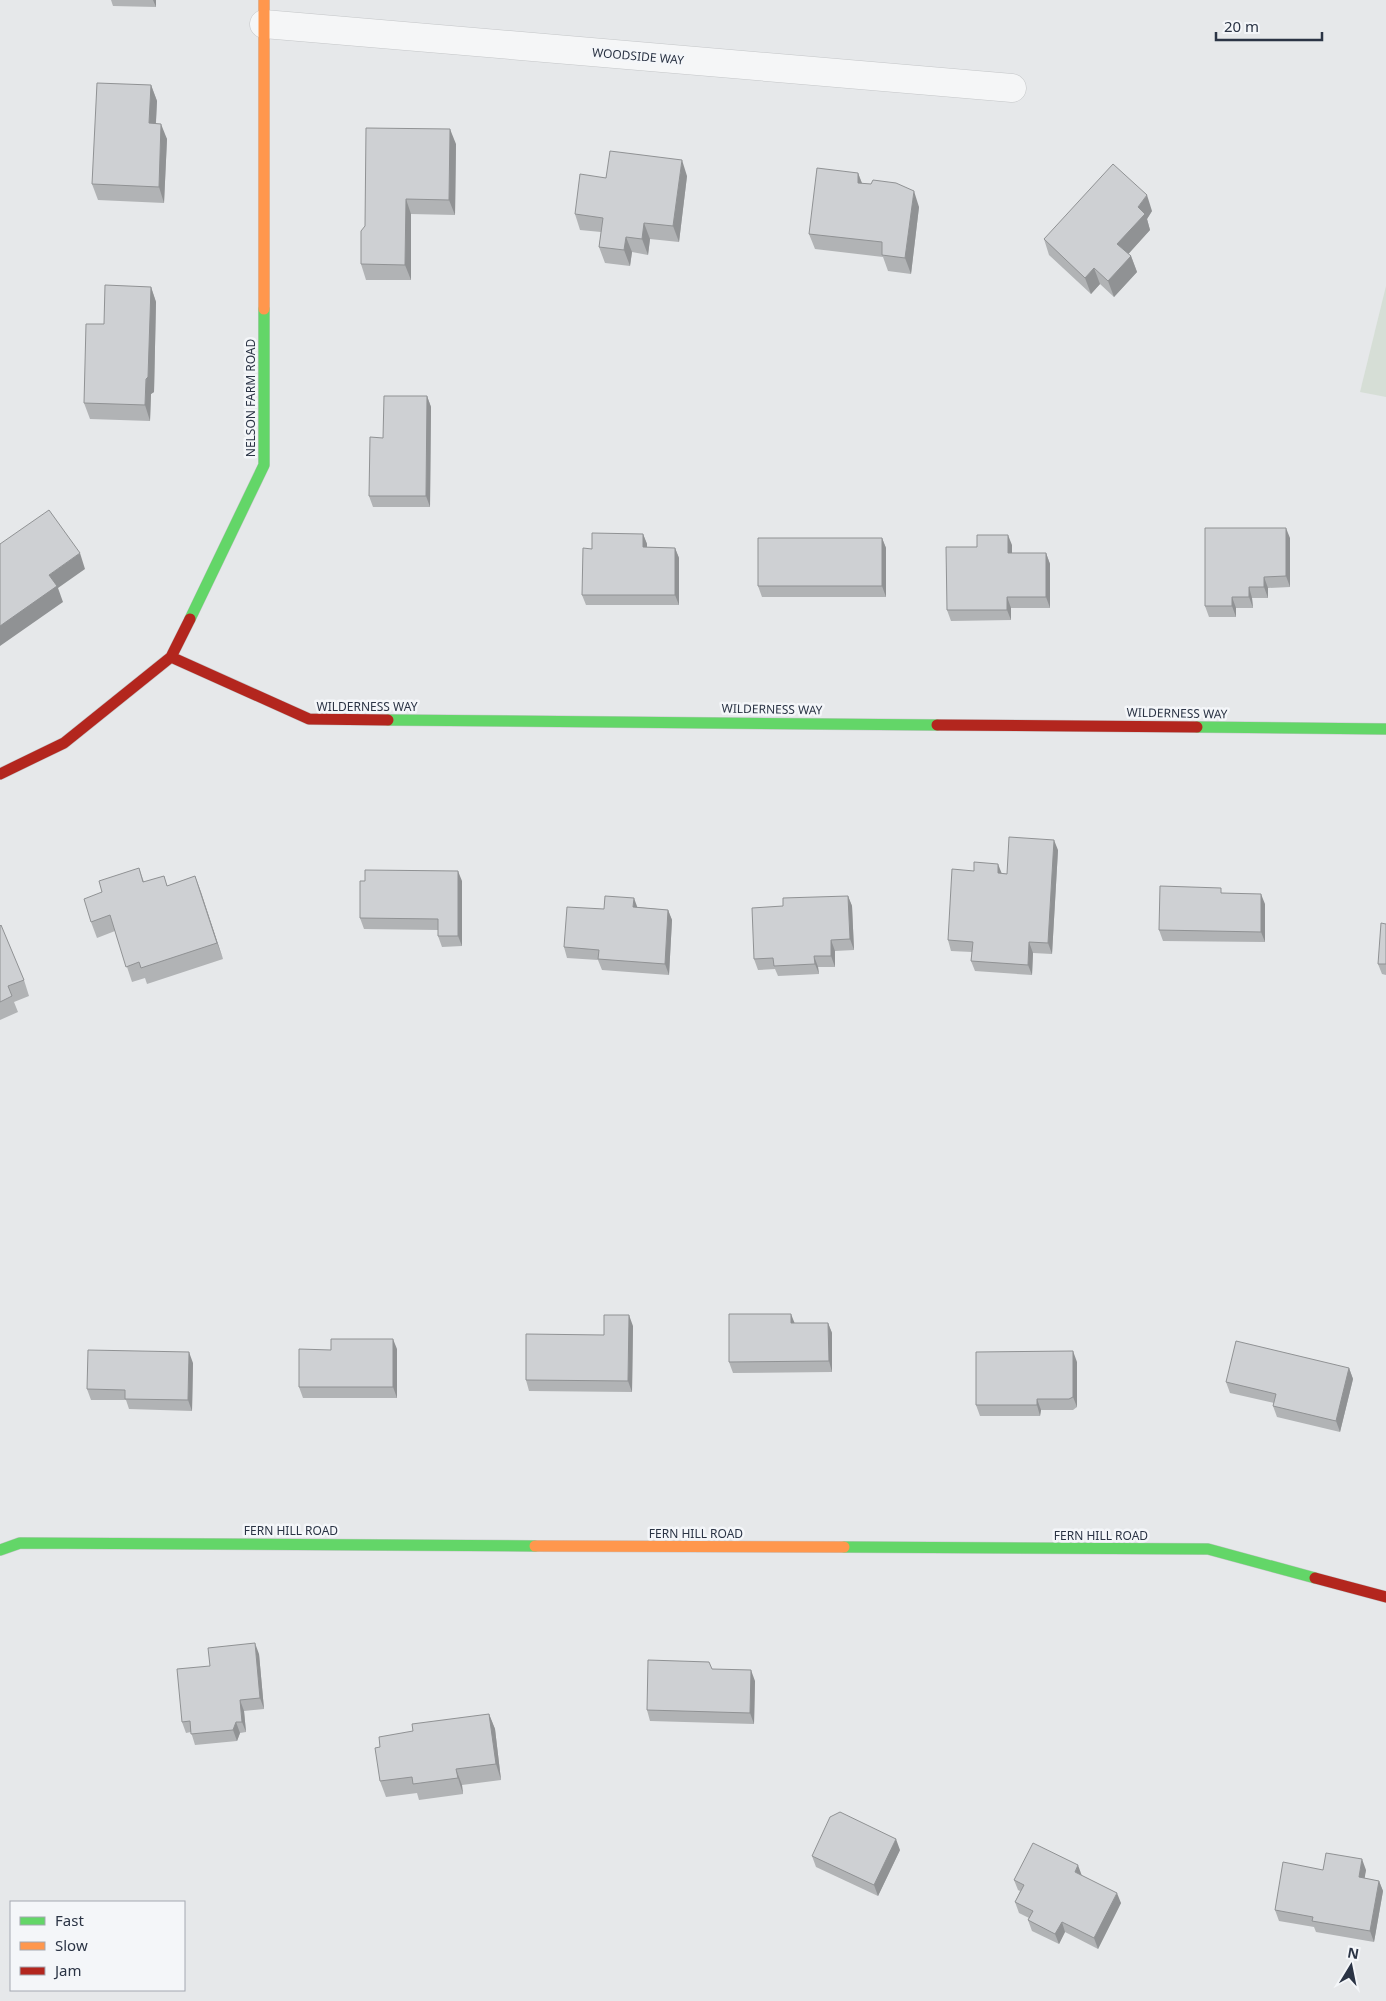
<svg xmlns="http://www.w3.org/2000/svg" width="1386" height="2001" font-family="'Noto Sans',sans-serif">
<rect width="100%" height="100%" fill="#e6e8ea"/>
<path fill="#d6ded6" d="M1386,286v111l-26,-5z"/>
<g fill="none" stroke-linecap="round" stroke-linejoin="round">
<defs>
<path id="street" d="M264,24l748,64"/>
<path id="fast" d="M190,619l74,-154v-156
M388,720l549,5
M1197,727l189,2
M844,1547l364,2 107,29
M0,1550l20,-7 515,3"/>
<path id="slow" d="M264,0v309
M535,1546l309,1"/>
<path id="jam" d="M171,657l138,62 79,1
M937,725l260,2
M0,774l64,-31 107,-86 19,-38
M1315,1578l71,19"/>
</defs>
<use href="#street" stroke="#c4c6c8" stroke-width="29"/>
<use href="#fast" stroke="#c4c6c8" stroke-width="12"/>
<use href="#slow" stroke="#c4c6c8" stroke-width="12"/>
<use href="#jam" stroke="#c4c6c8" stroke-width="12"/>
<use href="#street" stroke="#f5f6f7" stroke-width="28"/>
<use href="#fast" stroke="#63d668" stroke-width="11"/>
<use href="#slow" stroke="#ff974d" stroke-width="11"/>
<use href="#jam" stroke="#b3261e" stroke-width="11"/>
</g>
<path fill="#b1b3b5" d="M111,0h45v7l-43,-1z
M151,85l6,16 -1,22 11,16 -3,64 -66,-3 -6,-16z
M456,144l-1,71 -44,-1v66h-45l-5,-16v-33z
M858,173l4,10 57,24 -8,67 -23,-3 -5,-14 -68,-8 -6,-15z
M687,176l-8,66 -29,-3 -2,16 -16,-3 -2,14 -25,-3 -6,-16 2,-15 -21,-2 -5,-16 31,-36z
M1152,211l-5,8 3,11 -22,24 3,2 6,16 -23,25 -14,-13 -9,10 -42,-39 -5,-16z
M151,287l5,15 -2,90 -3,2 -1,27 -60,-2 -6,-16 20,-79z
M427,396l4,11 -1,100h-57l-4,-11 14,-58z
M643,534l4,10v3l28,1 4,10v47h-93l-4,-10 10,-46z
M882,538l4,10v49h-124l-4,-11z
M1290,538v49l-22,1v10h-16l1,10h-17v9h-27l-4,-11z
M1012,545v8h34l4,11v44h-39v12l-60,1 -4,-11 30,-63z
M1058,850l-6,104 -19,-1 -1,22 -57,-4 -4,-10 1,-9 -21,-1 -3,-11 54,-67 5,1z
M139,868l5,14 20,-6 3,10 28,-10 28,83 -76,25 -2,-6 -13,4 -17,-51 -18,7 -6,-16 11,-30z
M462,881v65l-20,1 -4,-11v-6l-74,-1 -4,-11z
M1223,893l42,11v38l-102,-1 -4,-11z
M848,896l4,10 2,44 -19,1v16h-17l1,7 -41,2 -3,-7 -17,1 -4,-11 29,-53z
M637,907l31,3 4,10 -3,55 -67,-5 -4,-10 -31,-2 -3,-11 40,-38z
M1386,924v51l-4,-1 -4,-10z
M0,926l24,54 5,16 -15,6 4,10 -18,8z
M794,1323h34l4,10v39l-99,1 -4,-11z
M633,1326l-1,66 -103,-1 -3,-11 78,-45z
M397,1349v49h-94l-4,-11 32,-37z
M1077,1362v45l-4,3h-32l-1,6h-60l-4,-11z
M193,1363l-1,48 -63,-2 -3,-9h-35l-4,-11z
M1349,1368l4,11 -13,53 -63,-15 -4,-11 1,-3 -44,-10 -4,-11z
M259,1654l5,55 -20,2 2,21 -6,1 -3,8 -42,4 -4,-13 -5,1 -4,-11 28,-56z
M712,1669l43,12 -1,43 -104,-3 -3,-11z
M489,1714l6,15 6,51 -39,5 1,9 -44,6 -2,-7 -31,4 -6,-16v-34l33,-16z
M900,1850l-22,46 -62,-29 -4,-11z
M1323,1870h43l-2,8 15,3 4,10 -9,51 -58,-10 -2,-5 -35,-6 -4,-11z
M1081,1875l40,28 -23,46 -33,-17 -6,12 -27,-13 -4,-11 1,-2 -10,-5 -4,-11 5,-11 -2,-1 -4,-10z"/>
<path fill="#909294" d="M153,0h3v7z
M151,85l6,16 -2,37 -6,-15z
M161,124l6,15 -3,64 -5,-16z
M450,129l6,15 -1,71 -6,-15z
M682,160l5,16 -8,66 -6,-16z
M858,173l6,16 -6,-6z
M914,191l5,16 -8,67 -6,-16z
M1147,195l5,16 -5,8 3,11 -27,30 -6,-16 21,-37z
M406,199l5,15v66l-6,-15z
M644,223l6,16 -2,16 -6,-16z
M626,237l6,15 -2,14 -6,-16z
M1131,256l6,16 -23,25 -6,-16z
M1094,268l6,16 -9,10 -6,-16z
M151,287l5,15 -2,90 -3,2 -1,27 -5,-16z
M427,396l4,11 -1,100 -4,-11z
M1286,528l4,10v49l-4,-11z
M643,534l4,10v14l-4,-11z
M1008,535l4,10v18l-4,-10z
M882,538l4,10v49l-4,-11z
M675,548l4,10v47l-4,-10z
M80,553l5,16 -27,19 5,14 -63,44v-20l49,-51z
M1046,553l4,11v44l-4,-11z
M1264,577l4,11v10l-4,-11z
M1249,587l3,11 1,10 -4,-11z
M1007,597l4,11v12l-4,-10z
M1232,597l4,11v9l-4,-11z
M1054,840l4,10 -6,104 -4,-11z
M998,864l4,10 -4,-1z
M458,871l4,10v65l-4,-10z
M195,876l6,16 22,67 -6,-16z
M1261,894l4,10v38l-4,-10z
M848,896l4,10 2,44 -4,-11z
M634,898l4,11 -5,-2z
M668,910l4,10 -3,55 -4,-11z
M831,940l4,11v16l-4,-11z
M1029,942l4,11 -1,22 -4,-10z
M814,956l4,11 1,7 -4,-10z
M791,1314l4,10 -4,-1z
M629,1315l4,11 -1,66 -4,-11z
M828,1323l4,10v39l-3,-11z
M393,1339l4,10v49l-4,-11z
M1073,1351l4,11v45l-4,-10z
M189,1352l4,11 -1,48 -4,-11z
M1349,1368l4,11 -13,53 -4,-11z
M1037,1399l4,11 -1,6 -3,-11z
M255,1643l4,11 5,55 -4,-11z
M751,1670l4,11 -1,43 -4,-11z
M240,1700l4,11 2,21 -4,-10z
M489,1714l6,15 6,51 -5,-16z
M236,1722l4,11 -3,8 -4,-11z
M456,1769l6,16 1,9 -5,-16z
M896,1839l4,11 -22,46 -4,-11z
M1362,1859l4,11 -3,18 -4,-11z
M1078,1865l4,11 -7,-4z
M1379,1881l4,10 -9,51 -4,-11z
M1117,1893l4,10 -23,46 -4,-11z
M1062,1922l3,10 -6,12 -4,-10z"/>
<path fill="#ced0d3" stroke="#909294" d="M97,83l54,2 -2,38 12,1 -2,63 -67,-3z
M366,128l84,1 -1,71 -43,-1 -1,66 -44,-1v-33l4,-5z
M610,151l72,9 -9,66 -29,-3 -2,16 -16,-2 -2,13 -25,-3 4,-29 -28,-4 5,-40 26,4z
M1113,164l34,31 -9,12 7,7 -28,30 14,12 -23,25 -14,-13 -9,10 -41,-39z
M817,168l41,5v10l13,1 2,-4 23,3 18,8 -9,67 -23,-3v-13l-73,-8z
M105,285l46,2 -3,90 -2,2 -1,26 -61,-2 2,-79h18z
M384,396h43l-1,100h-57l1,-59 13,1z
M49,510l31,43 -31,22 8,11 -57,40v-82z
M1205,528h81v48l-22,1v10h-15v10h-17v9h-27z
M592,533l51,1v13l32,1v47h-93l1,-47 9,1z
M977,535h31v18h38v44h-39v13h-60l-1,-63h31z
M758,538h124v48h-124z
M1009,837l45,3 -6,103 -19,-1 -1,23 -57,-4 2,-19 -25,-2 4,-71 22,2v-9l24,2v9l9,1z
M139,868l4,14 21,-6 3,10 28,-10 22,67 -76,25 -2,-6 -13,5 -16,-52 -19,7 -7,-23 18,-7 -3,-11z
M365,870l93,1v65h-20v-17l-78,-1v-37h5z
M1160,886l61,2v5l40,1v38l-102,-2z
M605,896l29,2 -1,9 35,3 -3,54 -67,-5 1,-9 -35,-3 3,-40 37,2z
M848,896l2,43 -19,1v16h-17l1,8 -41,2 -1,-8 -19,1 -2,-51 31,-2v-8z
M1381,923l5,1v40h-8z
M1,925l23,55 -16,6 4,10 -12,6v-76z
M729,1314h62v9h37l1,38 -100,1z
M604,1315h25l-1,66 -102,-1v-46l78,1z
M331,1339h62v48h-94v-38l32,1z
M1236,1341l113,27 -13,53 -63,-15 3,-12 -50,-12z
M88,1350l101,2 -1,48 -63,-1v-9l-38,-1z
M1073,1351v46l-4,2h-32v6h-61v-53z
M255,1643l5,55 -20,2 2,22h-6l-3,8 -42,4 -1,-13 -8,1 -5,-53 33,-3 -2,-18z
M648,1660l61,2 3,7 39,1 -1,43 -103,-3z
M489,1714l7,50 -40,5 2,9 -45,6 -1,-7 -32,4 -5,-33 5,-1 -1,-10 34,-6 -1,-7z
M840,1812l56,27 -22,46 -62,-29 18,-39z
M1033,1843l45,22 -3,7 42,21 -23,45 -32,-16 -7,12 -27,-14 5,-9 -18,-9 9,-17 -10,-5z
M1326,1853l36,6 -3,18 20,4 -9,50 -58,-10 1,-4 -38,-7 8,-48 40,8z"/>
<g text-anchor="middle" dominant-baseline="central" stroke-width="5" stroke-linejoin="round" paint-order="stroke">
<g font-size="12" fill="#2b3445" stroke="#f4f6f9">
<text transform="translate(638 56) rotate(5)">WOODSIDE WAY</text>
<text transform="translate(250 398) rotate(-90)">NELSON FARM ROAD</text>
<text x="367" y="706">WILDERNESS WAY</text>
<text transform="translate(772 709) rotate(1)">WILDERNESS WAY</text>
<text transform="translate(1177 713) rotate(1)">WILDERNESS WAY</text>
<text x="291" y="1530">FERN HILL ROAD</text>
<text x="696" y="1533">FERN HILL ROAD</text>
<text x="1101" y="1535">FERN HILL ROAD</text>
</g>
</g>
<rect x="10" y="1901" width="175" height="90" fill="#f4f6f9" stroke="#a4a8b1"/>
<rect x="20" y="1917" width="25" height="8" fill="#63d668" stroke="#a4a8b1"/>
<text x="55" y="1926" font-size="15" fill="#2b3445">Fast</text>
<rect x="20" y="1942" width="25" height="8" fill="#ff974d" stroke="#a4a8b1"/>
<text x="55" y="1951" font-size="15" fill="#2b3445">Slow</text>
<rect x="20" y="1967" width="25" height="8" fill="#b3261e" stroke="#a4a8b1"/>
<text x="55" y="1976" font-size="15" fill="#2b3445">Jam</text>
<g transform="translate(1351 1966) rotate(10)" stroke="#f4f6f9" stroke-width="4" paint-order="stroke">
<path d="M0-4L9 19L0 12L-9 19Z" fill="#2b3445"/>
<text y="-8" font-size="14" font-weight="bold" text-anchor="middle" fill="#2b3445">N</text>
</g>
<path d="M1216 32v8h106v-8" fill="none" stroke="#2b3445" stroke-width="2.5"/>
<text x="1224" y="32" font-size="15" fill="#2b3445" stroke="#f4f6f9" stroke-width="4" paint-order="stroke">20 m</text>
</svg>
